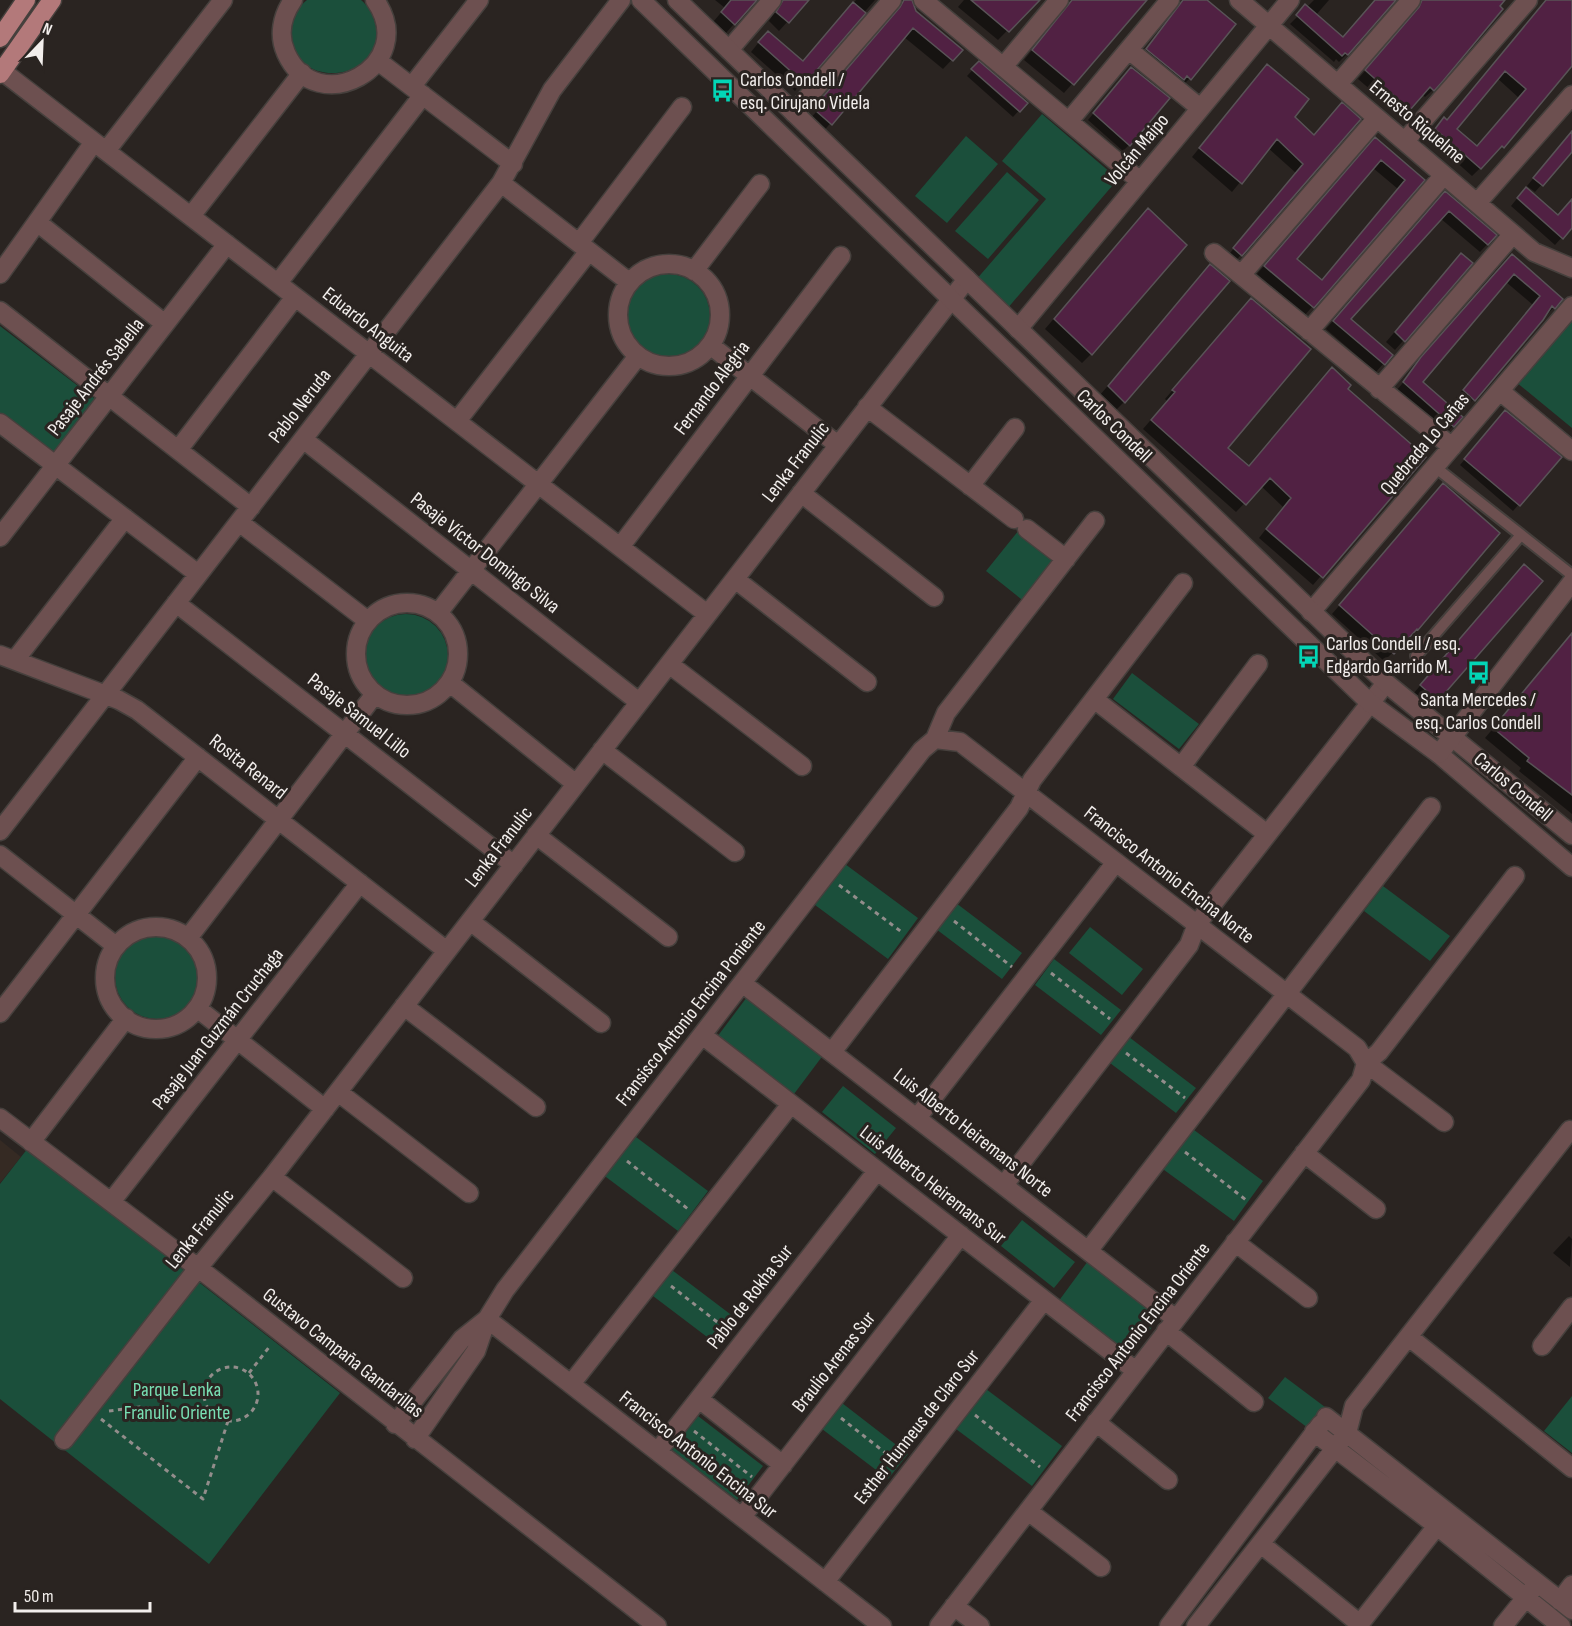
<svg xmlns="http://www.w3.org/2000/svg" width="1572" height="1626" font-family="'Sofia Sans Condensed',sans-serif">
<rect width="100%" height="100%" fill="#2a2421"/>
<path fill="#352a23" d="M0,1140l21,17 -21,26z"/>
<path fill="#1b4f3b" d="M307,0h54c7,6 12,14 14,23 15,56 -79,71 -83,14 -1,-14 3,-28 15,-37z
M1042,114l76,65 -111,130 -32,-28 71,-82 -44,-38z
M966,136l32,28 -51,59 -32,-27z
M1007,172l32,28 -51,59 -33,-28z
M626 316a42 42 0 1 1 84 0a42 42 0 1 1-84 0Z
M1572,315v113l-56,-46z
M0,326l95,73 -43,56 -52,-40z
M1019,530l40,31 -33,42 -40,-32z
M364 656a42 42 0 1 1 84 0a42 42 0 1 1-84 0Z
M1132,673l67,51 -20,25 -66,-50z
M845,864l73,54 -30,41 -73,-54z
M1383,886l67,50 -20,25 -66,-50z
M956,903l66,50 -20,26 -66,-50z
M1090,927l53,42 -21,26 -53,-42z
M115 977a42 42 0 1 1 84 0a42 42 0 1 1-84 0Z
M1054,959l67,51 -20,25 -66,-50z
M747,997l77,57 -30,40 -77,-57z
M1129,1037l67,51 -20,25 -66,-50z
M843,1086l53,42 -21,26 -53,-42z
M1190,1127l73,54 -29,40 -74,-54z
M632,1134l76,57 -30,40 -76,-57z
M28,1148l312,245 -131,171 -209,-165v-215z
M1022,1220l53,42 -21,26 -53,-42z
M1088,1261l73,54 -30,40 -73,-53z
M672,1270l66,50 -19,26 -66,-50z
M1285,1377l40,30 -17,21 -40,-30z
M986,1389l76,57 -30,40 -76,-57z
M1572,1396v57l-28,-22z
M842,1403l66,51 -20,25 -66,-50z
M698,1416l65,50 -26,34 -65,-50z"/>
<path fill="#0007" fill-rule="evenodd" d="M715,0h40l-29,33 -13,-11 12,-14z
M768,0h39l-28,31 -10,-10 6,-9v-6z
M856,0h19l-80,91 -44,-39 8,-10 43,21z
M905,0h3l7,12 46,38 -18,19 -39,-32 -82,96 -14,-12 9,-10 -3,-3z
M964,0h73l-39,40 -40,-33z
M1073,0h72l-81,93 -40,-33z
M1184,0h21l-15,78 -6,6 -43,-28z
M1314,0h15l-13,15 27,23 32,-38h19l-47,54 -8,8 -3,-3 -2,3 -44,-38z
M1411,0h92l-70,90 -8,7 -3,-3 -21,22 -43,-37 54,-62 3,-12z
M1548,0h24v61l-70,86 -30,29 -44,-39 16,-17 2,1zM1497,78l22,20 -42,50 -22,-19z
M979,63l47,40 -13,14 -46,-41z
M1126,74l3,71 -6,6 -35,-31z
M1259,74l34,43 21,20 45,-18 -126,145 -7,-6 70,-85 -28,-25 -36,44 -40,-35z
M1572,131v19l-37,42 -8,-6z
M1368,147l54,33 -117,135 -48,-41zM1373,168l25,21 -77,93 -26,-23z
M1519,196l39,21 14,-17v26l-17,19 -44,-39z
M1438,200l57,36 -15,16 -40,-34 -91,101 42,36 -15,17 -50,-43z
M1139,219l-48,135 -9,9 -37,-34z
M1461,255l10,8 -76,87 -9,-8z
M1504,264l57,35 -95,109 -10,-10 77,-93 -27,-23 -85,100 32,44 -8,8 -49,-43z
M1202,275l-78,127 -8,8 -16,-15z
M1243,308l-17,140 22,19 98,-78 78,68 -111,128 -54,-47 24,-31 -22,-21 -25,26 -93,-83 24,-28 -2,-2z
M1500,418l60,39 -47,54 -53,-46z
M1435,494l-18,135 -33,32 -52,-47z
M1515,574l-78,126 -8,9 -16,-15z
M1572,634v180l-53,-43 2,-3 -36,-30z
M1569,1236l3,3 -2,28 -17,-14z"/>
<path fill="#512143" stroke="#595357" stroke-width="1.5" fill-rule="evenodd" d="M731,0h26l-22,25 -14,-13z
M783,0h26l-20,23 -13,-11z
M904,0h8l4,11 47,39 -10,11 -40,-33 -81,97 -16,-14 9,-10 -3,-3 78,-91z
M971,0h69l-31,32z
M1072,0h75l-73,85 -42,-35z
M1183,0h24l29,24 -45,56 -4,-4 -3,4 -38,-31z
M1375,0h21l-48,55 -3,-2 -3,3 -46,-41 9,-11 38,33z
M1422,0h83l-5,6 3,3 -60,72 -9,10 -4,-4 -20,23 -45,-40 54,-63z
M1546,0h26v66l-68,82 -2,-2 -21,23 -46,-40 9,-12 3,3zM1505,71l21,18 -49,57 -20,-17z
M853,2l13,11 -61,71 -47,-42 10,-11 35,30z
M979,61l49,42 -8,9 -49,-43z
M1267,64l42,35 -14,18 19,18 28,-33 19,17 -119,137 -9,-8 70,-84 -26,-25 -35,45 -43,-36z
M1131,67l39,31 -40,48 -37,-33z
M1572,131v21l-29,34 -10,-8z
M1375,137l50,43 -111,128 -50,-42zM1381,160l24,20 -83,100 -25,-21z
M1526,187l32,28 14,-16v29l-9,11 -46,-41z
M1445,191l52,44 -9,10 -39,-34 -98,108 42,36 -8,10 -52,-44z
M1148,208l39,37 -95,110 -38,-36z
M1461,253l12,10 -68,79 -10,-10z
M1512,254l51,45 -8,10 -3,-3 -9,14 -68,81 -12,-11 77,-94 -26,-22 -91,108 40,35 -9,10 -51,-45 18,-25z
M1210,264l20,17 -105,122 -17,-17z
M1251,298l60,51 -83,99 21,18 83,-99 19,18 -3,4 78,68 -103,121 -57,-49 25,-31 -21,-20 -24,27 -95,-85 24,-28 -3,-2z
M1505,410l57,47 -42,49 -56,-47z
M1443,483l57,50 -82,97 -1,-1 -23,25 -55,-49z
M1524,564l19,17 -105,120 -18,-16z
M1572,633v162l-45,-34 2,-3 -36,-30z"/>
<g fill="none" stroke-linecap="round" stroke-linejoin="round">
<defs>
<path id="service" d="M1435,467l137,108
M1416,656l105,-121"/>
<path id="minor" d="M293,0c-11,16 -15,35 -7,53 30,68 135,13 89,-53
M923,0l217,181
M1239,0l295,252 38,16
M729,50l43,-50
M1129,50l71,58
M378,61l135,103
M1003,67l56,-67
M2,71l705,543
M1338,84l73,-84
M412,86l67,-86
M794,113l98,-113
M1069,121l101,-121
M1405,141l123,-141
M106,151l117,-151
M501,183l128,99
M1477,203l95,-108
M191,216l111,-143
M37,222l128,102
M579,243l103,-136
M1214,253l238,194
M618 315a51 51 0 1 1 102 0a51 51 0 1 1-102 0Z
M694,271l66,-87
M0,274l94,-132
M1241,275l136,-157
M278,283l145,-188
M0,311l251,196
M1018,329l272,-329
M1309,331l135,-156
M710,345l128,100
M1379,389l134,-155
M1500,391l72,60
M867,407l147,112
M457,421l132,-170
M0,423l198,151
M303,439l336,263
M178,450l117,-153
M970,486l45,-58
M801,493l133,104
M239,522l129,99
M1027,529l39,30
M0,537l227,-293
M620,547l221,-291
M735,579l132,103
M176,603l338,262
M356 654a51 51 0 1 1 102 0a51 51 0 1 1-102 0Z
M1311,612l261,-306
M438,613l200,-257
M0,655l119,45 18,10 310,241
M15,660l110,-142
M669,664l133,102
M450,683l126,101
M1094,699l173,135
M1452,737l120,98
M935,739l25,3 397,306 9,15 -5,17 -422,546
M602,750l133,102
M1439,754l133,113
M1181,767l77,-103
M0,831l501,-648 51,-93 69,-90
M536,835l132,102
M0,855l116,91
M470,921l131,102
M105 978a51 51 0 1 1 102 0a51 51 0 1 1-102 0Z
M188,938l187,-244
M742,983l434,336
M404,1006l132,101
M197,1008l128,101
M0,1013l198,-256
M702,1035l434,336
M832,1052l187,-244 13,-28 151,-197
M1366,1063l13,-11 136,-176
M1366,1063l78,59
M338,1092l131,101
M0,1118l210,159 447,349
M917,1118l199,-256
M31,1142l95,-124
M1304,1153l72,56
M272,1177l131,101
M1004,1185l185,-240 8,-21 189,-241
M111,1202l249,-319
M1235,1242l73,56
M1088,1251l343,-444
M487,1319l395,307
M1166,1331l88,71
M1409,1337l163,131
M1542,1346l30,-39
M571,1384l220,-280
M699,1399l84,66
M1326,1417l246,193
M1096,1422l72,58
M395,1424l67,-85 25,-20
M1314,1432l123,94 124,100
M415,1439l61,-88 11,-32 18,-29 417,-540 13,-11 11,-26 149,-192
M64,1440l134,-172 74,-91 695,-898
M658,1451l219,-280
M1028,1511l73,56
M742,1517l219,-282
M1261,1544l99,80
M825,1582l219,-282
M1560,1601l12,-16
M954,1606l26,20
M1169,1626l152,-202
M1196,1626l151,-193 7,-27 216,-276
M1358,1626l86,-109
M1503,1626l29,-36"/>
<path id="tertiary" d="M641,0l729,703 69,51 133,-172
M677,0l709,683 66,54"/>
<path id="primary" d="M0,38l26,-38
M0,74l52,-74"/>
</defs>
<use href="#service" stroke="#46403d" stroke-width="14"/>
<use href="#minor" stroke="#46403d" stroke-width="21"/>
<use href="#tertiary" stroke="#46403d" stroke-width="21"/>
<use href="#primary" stroke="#46403d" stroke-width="21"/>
<path stroke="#928d8b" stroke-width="3" stroke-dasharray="4.5 4.5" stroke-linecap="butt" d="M839,885l64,48
M954,921l58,46
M1051,973l59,46
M1126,1053l59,45
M1185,1152l61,48
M627,1161l61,48
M671,1286l59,46
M204 1394a27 27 0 1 1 54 0a27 27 0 1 1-54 0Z
M249,1373l21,-27
M109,1411l31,-4 32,3 25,8 14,-5
M975,1415l65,52
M841,1418l56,44
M101,1419l102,80 25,-78
M694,1431l58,46"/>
<use href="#service" stroke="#6d5050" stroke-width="10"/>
<use href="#minor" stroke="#6d5050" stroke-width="18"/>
<use href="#tertiary" stroke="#6d5050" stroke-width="18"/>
<use href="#primary" stroke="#b3797a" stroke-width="18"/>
</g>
<defs>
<symbol id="bus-bare" viewBox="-9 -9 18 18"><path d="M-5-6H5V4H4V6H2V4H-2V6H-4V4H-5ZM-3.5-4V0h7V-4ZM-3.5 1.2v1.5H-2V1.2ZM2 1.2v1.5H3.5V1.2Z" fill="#03d5b6" stroke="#2a2421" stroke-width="2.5" paint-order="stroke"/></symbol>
</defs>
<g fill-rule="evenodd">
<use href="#bus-bare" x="706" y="74" width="33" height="33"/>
<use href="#bus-bare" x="1292" y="640" width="33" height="33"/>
<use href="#bus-bare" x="1462" y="656" width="33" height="33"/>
</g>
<g text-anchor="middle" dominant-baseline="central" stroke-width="6" stroke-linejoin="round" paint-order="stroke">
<g font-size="20" fill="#f2eeec" stroke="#2a2421" text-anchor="start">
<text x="740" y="80">Carlos Condell /<tspan x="740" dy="23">esq. Cirujano Videla</tspan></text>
<text x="1326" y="644">Carlos Condell / esq.<tspan x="1326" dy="23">Edgardo Garrido M.</tspan></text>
<text x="1478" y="700" text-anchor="middle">Santa Mercedes /<tspan x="1478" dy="23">esq. Carlos Condell</tspan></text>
</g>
<g font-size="20" fill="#f2eeec" stroke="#2a2421">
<text transform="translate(1417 122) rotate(40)">Ernesto Riquelme</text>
<text transform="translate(1137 150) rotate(-50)">Volcán Maipo</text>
<text transform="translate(368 325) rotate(38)">Eduardo Anguita</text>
<text transform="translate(96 377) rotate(-52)">Pasaje Andrés Sabella</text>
<text transform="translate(712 388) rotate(-53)">Fernando Alegria</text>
<text transform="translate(300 406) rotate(-52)">Pablo Neruda</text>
<text transform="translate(1114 426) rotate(44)">Carlos Condell</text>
<text transform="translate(1425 444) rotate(-50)">Quebrada Lo Cañas</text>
<text transform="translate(796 462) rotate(-52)">Lenka Franulic</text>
<text transform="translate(485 553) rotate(38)">Pasaje Víctor Domingo Silva</text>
<text transform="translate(359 716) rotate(38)">Pasaje Samuel Lillo</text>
<text transform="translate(248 767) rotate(38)">Rosita Renard</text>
<text transform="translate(1513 787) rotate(40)">Carlos Condell</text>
<text transform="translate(499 847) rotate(-52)">Lenka Franulic</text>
<text transform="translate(1169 875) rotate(38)">Francisco Antonio Encina Norte</text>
<text transform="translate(691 1013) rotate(-52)">Fransisco Antonio Encina Poniente</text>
<text transform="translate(218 1029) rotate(-52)">Pasaje Juan Guzmán Cruchaga</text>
<text transform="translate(973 1133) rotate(38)">Luis Alberto Heiremans Norte</text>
<text transform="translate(933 1185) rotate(38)">Luis Alberto Heiremans Sur</text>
<text transform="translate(200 1229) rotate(-51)">Lenka Franulic</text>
<text transform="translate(750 1297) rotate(-52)">Pablo de Rokha Sur</text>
<text transform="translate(1138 1332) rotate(-52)">Francisco Antonio Encina Oriente</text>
<text transform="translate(343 1353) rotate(38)">Gustavo Campaña Gandarillas</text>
<text transform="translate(834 1362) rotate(-52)">Braulio Arenas Sur</text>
<text transform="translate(917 1427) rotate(-52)">Esther Hunneus de Claro Sur</text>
<text transform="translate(698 1455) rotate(38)">Francisco Antonio Encina Sur</text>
</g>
<g font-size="20" fill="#79e0b4" stroke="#2a2421">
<text x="177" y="1390">Parque Lenka<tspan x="177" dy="23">Franulic Oriente</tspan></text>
</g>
</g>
<g transform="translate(42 42) rotate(23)" stroke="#2a2421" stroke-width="4.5" paint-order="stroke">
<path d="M0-4.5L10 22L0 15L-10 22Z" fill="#f2eeec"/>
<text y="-9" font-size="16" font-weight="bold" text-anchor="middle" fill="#f2eeec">N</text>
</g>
<path d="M15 1602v9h135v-9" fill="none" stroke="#f2eeec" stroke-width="3"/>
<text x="24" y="1602" font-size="18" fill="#f2eeec" stroke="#2a2421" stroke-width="4.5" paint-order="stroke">50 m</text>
</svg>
